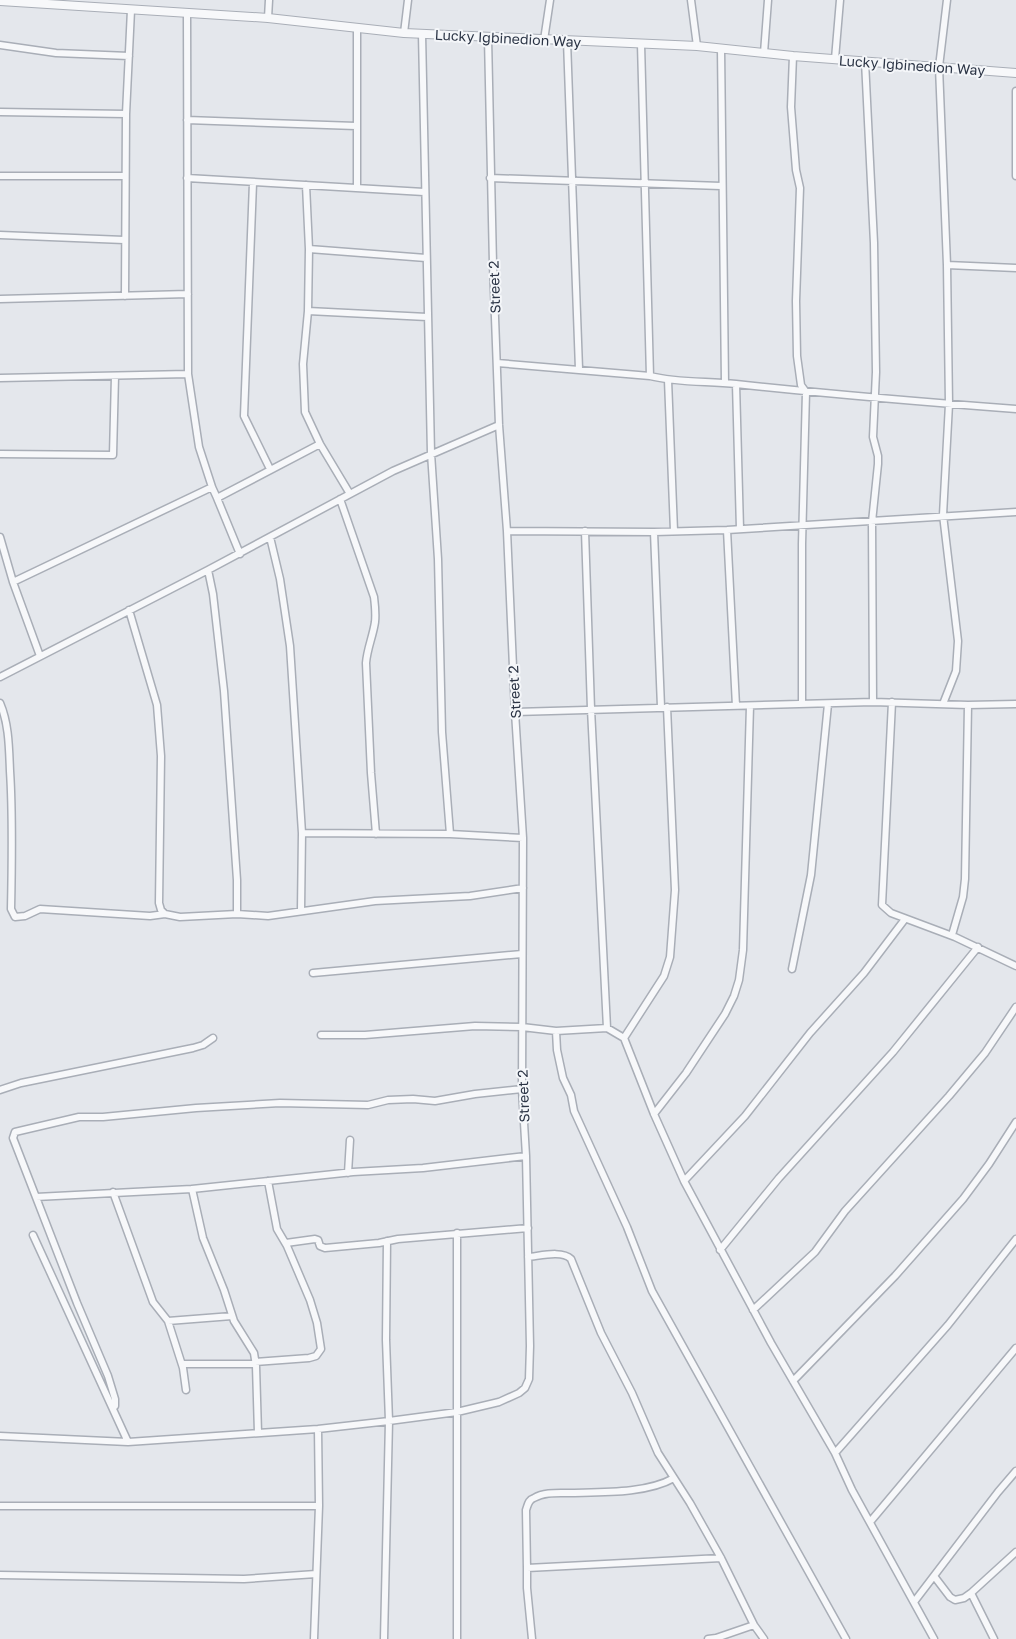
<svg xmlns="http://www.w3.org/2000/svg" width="1016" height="1639" font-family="'Golos Text',sans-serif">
<rect width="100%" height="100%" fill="#e4e7ec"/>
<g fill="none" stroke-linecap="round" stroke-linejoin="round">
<defs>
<path id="minor" d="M691,0l6,46
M268,18l1,-18
M357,28v160
M404,33l4,-33
M422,34l9,419 7,106 4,173 8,102
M544,40l6,-40
M567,41l12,328
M641,44l9,332
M0,45l56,8 73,3
M721,49l4,334
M764,53l4,-53
M793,56l-2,51 5,63 4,18 -4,113 1,55 4,29 5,7 -4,152v160
M835,59l5,-59
M865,61l9,182 2,129 -3,65 5,19v8l-6,58 1,180
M1016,91v85
M0,112l126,2
M187,120l169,6
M0,176h125
M187,178l237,14
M490,178l231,8
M253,183l-9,233 26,53
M306,185l3,64 -1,62 -5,53 2,48 15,32 30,50
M0,235l124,5
M309,249l117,9
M947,265l69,3
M125,296l1,-182 5,-104
M0,299l188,-5
M308,311l119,6
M497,363l153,13c28,7 57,5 86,8 93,10 187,18 280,25
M0,378l188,-4
M668,380l6,151
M736,384l4,145
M0,454l113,1 2,-79
M212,487l5,11 103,-54
M217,498l23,56
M340,499l34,98c1,8 2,16 1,25 -2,14 -8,27 -9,41l5,110 5,61
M727,530l9,176
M507,531l147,1 73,-2 289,-18
M585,531l6,178 16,319
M654,532l7,175
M0,537l13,45 27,74
M270,537l10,42 10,67 12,187 -1,77
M208,570l5,24 11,97 13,189v34
M13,582l199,-95 -13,-40 -11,-73 -1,-360
M129,610l28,95 4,51 -2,147 2,7 4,4 15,3 57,-3 31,2 107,-15 95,-5 53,-8
M0,677l208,-107 185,-99 106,-46
M892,702l-10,203 9,8 64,24 61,29
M0,703c9,21 9,45 10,68 3,46 2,92 1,138l4,8 10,-1 15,-7 110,7 15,-2
M943,704l13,-33 2,-30 -15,-126 6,-111 -2,-139 -8,-198 8,-67
M667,707l8,183 -5,67 -6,19 -40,62 30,76 30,67 87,162 64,110 17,37 82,149
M515,712l358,-10 95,3 48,-1
M302,833l148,1 73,4
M952,935l11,-38 2,-18 3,-174
M792,969l19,-94 17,-171
M313,973l209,-19
M556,1031l1,19 6,28 8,17 3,16 53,116 25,64 194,348
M321,1035h44l110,-9 47,1 34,4 51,-3 17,10
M0,1090l21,-7 172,-35 10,-3 10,-7
M654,1114l32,-41 39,-59 9,-18 5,-16 4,-30 7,-244
M348,1173l2,-33
M684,1181l61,-65 65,-83 54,-60 41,-54
M113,1192l40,110 15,19 64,-5
M36,1197l156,-8
M457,1233v406
M33,1235l95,207
M286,1243l29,-4 3,1 2,6 5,2 54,-5 19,-4 130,-11
M720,1250l59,-72 114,-126 85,-105
M528,1257c12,-1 34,-7 43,2l30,74 31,60 26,60 32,50 31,55 33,67 10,14
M753,1310l62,-58 30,-41 104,-115 36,-43 31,-46
M168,1321l15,47 3,22
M255,1362l54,-4 7,-2 5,-7 -4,-26 -7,-23 -23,-54 -10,-17 -9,-48
M182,1364h74
M793,1381l102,-105 68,-77 26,-35 27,-42
M113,1408l2,-2v-7l-7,-23 -31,-73 -64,-165 2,-6 64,-15h24l93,-9 84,-5 88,2 20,-5 25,-1 22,2 40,-7 47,-5
M258,1433l-2,-67 -2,-13 -20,-32 -10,-31 -21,-52 -11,-49 161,-17 70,-4 103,-12
M0,1436l128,6 190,-13 71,-8 68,-9 42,-10 20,-9 6,-5 4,-9 1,-33 -4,-190 -4,-67 1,-251 -8,-126 -8,-181 -8,-106 -6,-161 -5,-226
M835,1453l113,-128 68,-86
M0,1506h319
M870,1522l146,-174
M527,1568l-1,-58c2,-5 2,-10 8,-12 10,-6 23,-5 34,-5 32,-1 78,1 106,-15
M0,1575l244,4 72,-5
M934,1576l16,21 5,3 9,-2 7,-5
M914,1602l84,-110 18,-21
M314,1639l5,-133 -1,-77
M384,1639l5,-218 -3,-81 1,-99
M532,1639l-5,-51v-20l194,-10
M708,1639l8,-1 38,-13
M994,1639l-23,-46 45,-41"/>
<path id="tertiary" d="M0,1l268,17 136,15 293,13 96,10 223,17"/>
</defs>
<use href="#minor" stroke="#a9aeb7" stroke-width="9"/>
<use href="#tertiary" stroke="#a9aeb7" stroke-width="10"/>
<use href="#minor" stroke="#f7f8fa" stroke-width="6"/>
<use href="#tertiary" stroke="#f7f8fa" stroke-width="8"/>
</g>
<g text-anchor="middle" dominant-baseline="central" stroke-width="4" stroke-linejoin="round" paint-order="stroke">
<g font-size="14" fill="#2b3445" stroke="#f4f6f9">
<text transform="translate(508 38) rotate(3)">Lucky Igbinedion Way</text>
<text transform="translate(912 65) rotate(4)">Lucky Igbinedion Way</text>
<text transform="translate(494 287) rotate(-92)">Street 2</text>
<text transform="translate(514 692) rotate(-93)">Street 2</text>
<text transform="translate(523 1096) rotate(-92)">Street 2</text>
</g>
</g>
</svg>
